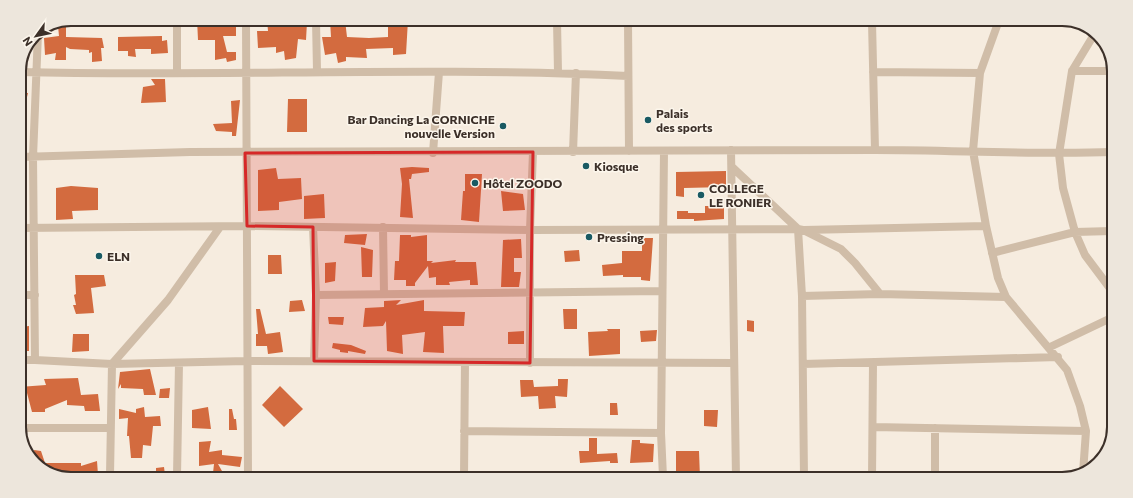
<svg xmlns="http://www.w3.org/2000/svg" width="1133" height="498" font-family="Commissioner,sans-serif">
<rect width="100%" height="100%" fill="#f6ecdf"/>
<path fill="#d36b3f" d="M197,19l15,1v2h24v14h-13l4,16h9v8l-9,2 -1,-4 -11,2v-20h-17z
M267,20l13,2h27l-1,18 -8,-1 -2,19 -11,2 -1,-9 -8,2v-6l-18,1 -1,-17h11z
M330,20h15l2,17 22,1 19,-1v-17h20l-2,34 -13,1v-7l-27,1 1,9 -21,-1v4l-8,2 -2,-10 -11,2 -3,-18h9z
M66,24v13l36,1 2,10h-3l1,13 -10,1v-10l-3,1v-3l-19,-1 -4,-2v13h-11l1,-7 -11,2 -1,-17 15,-2 -1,-10z
M162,36v5l5,-1 1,13 -17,1v-5h-16l1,8 -8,-1v-5h-10v-14z
M151,79h14l1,23 -25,1 2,-16 12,-2z
M19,93h9l-3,12h-6z
M288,99h19v33h-20z
M240,100l-4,36h-4v-4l-16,-1 -3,-7 19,-1 -1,-22z
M412,167l17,1v4l-17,2 -1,5h-2l4,39 -13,-1 2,-33 -2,-16z
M276,168l2,11 23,-1 1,21 -23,3v8l-21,1v-41z
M726,171v16l-42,1v9l-8,-1v-24z
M465,174h17l-3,48 -18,-2 2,-29h2z
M71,186l27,2v22l-26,1 1,8 -17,1v-32z
M501,191l22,3 2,16 -22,1z
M324,194l1,24 -21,1v-23z
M705,206h19v13l-30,2v-2h-17v-8h11v2h17z
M367,234l-2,11 -21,-2 1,-8z
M400,235h11v2l16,-2v26h6l-2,2 25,-3 -1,2h21l2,23h-8v-5l-21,2 1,3h-14v-8l-7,1 -1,-12 -13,17v3h-9v-6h-12l1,-19h4z
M642,238h11l-3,43 -9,-1v-3h-18v-2l-20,1 -1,-11 20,-2v-12h20z
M521,239l1,19h-8v14h7l-2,15h-18l2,-47z
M361,247l12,3 -1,27h-10z
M579,250l1,11 -15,1 -1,-11z
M268,255h13l1,19h-14z
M336,262l-1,19 -10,2v-20z
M75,275h29l2,11 -15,2 3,25 -18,1 -3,-9h3l-2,-10 2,-1z
M302,300l3,11 -16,1 1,-11z
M401,300l-5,5 28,-5v11l41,1 -1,14h-21l1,27 -21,-1 2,-20 -23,3 1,19 -16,-3 -1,-30 -3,5 -20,1 2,-19 19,-1v-6z
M256,309h4l6,25 14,-2 3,20 -15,2 -1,-8h-11v-12h2z
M563,309h14v20h-13z
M328,317h16l-1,8 -14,-1z
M747,320l7,1v11l-7,-1z
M29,326v25h-9l1,-24z
M607,329h13v25l-31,2 -1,-24 20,-1z
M657,330l-1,11 -15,1 -1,-11z
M524,331v13h-16v-12z
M73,334h16v17l-17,1z
M333,343l18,2 15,6 -1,3 -17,-3v2l-8,-1v-2l-8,-2z
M150,369l6,26h-12l-1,-6 -22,-1v-4l-3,5 2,-17z
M78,378l3,17 17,-1 2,17h-15l-1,-5 -17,-1v-5l-22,9v3h-13l-5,-19 -8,-1v-5l27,-2 -2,-6z
M558,379h10l-1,18 -12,-1 1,12 -17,1 -1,-13 -17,1 -1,-17h13l1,7 24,-1z
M280,386l23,23 -19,18 -22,-22z
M170,388l-1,10h-10l1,-9z
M610,403h7l1,12h-8z
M144,407l1,10 15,-1 1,10h-8l-2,20 -8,-1 -1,13h-11l-2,-22h-2l1,-18 -9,1v-10l17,4v-4z
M208,407l3,22 -19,-1v-18z
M229,409h3l2,10h2l1,11h-8z
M704,410h14l-1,17 -13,-1z
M589,438h8v16l20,-1 1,10h-8v-2l-30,2 -1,-12h10z
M632,440h8v3l14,1 -1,18 -23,1z
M211,441l-2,11 13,-2v5l20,2 -2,10 -22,-3 4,7 -9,2 1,-9 -15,2v-24z
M34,450l7,1 4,12h36v3l16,-5 1,14h-47l-16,-12z
M676,451h23l1,27h-24z
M164,467l1,8 -9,1v-8z"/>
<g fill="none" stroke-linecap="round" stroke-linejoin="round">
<path stroke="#d0bda8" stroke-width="8" d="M246,20l2,456
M316,20l1,51
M557,21l1,51
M628,21l1,130
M872,22l3,128
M998,23l-18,50 -7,78 13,75 12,52 8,19
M1095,33l-23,38 -13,83 4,34 12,44 10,23 27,36
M1072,71h42
M19,72c203,5 406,-6 609,4
M177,72v-53
M873,72l107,1
M731,150l5,328
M573,152l3,-79
M433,153l6,-81
M19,157l171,-5 685,-2c79,0 159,5 238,2
M732,167l66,62 5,1 38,19 14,14 25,31
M313,227l3,68 -2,66
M383,227l1,67
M19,228l228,-2 283,4 268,-1 4,67 2,182
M804,230l182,-4
M992,253l83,-21 37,-1
M19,295h16
M316,295l346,-4
M802,296l78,-2 126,3 61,73 13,36 6,25 -3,42
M1050,347l61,-29
M19,360h16l77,4 135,-3 487,2
M35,360l-2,-203 5,-124
M530,363v-133l3,-78
M803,364l255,-7
M873,427l213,4
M19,428h91
M935,428v51
M464,431l197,2
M110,475l2,-111 56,-64 52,-73
M177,476l2,-113
M464,477l1,-115
M663,477l-2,-44 3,-282
M872,478l1,-115"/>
</g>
<path fill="#d62828" fill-opacity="0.2" stroke="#d62828" stroke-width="3" stroke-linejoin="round" d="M533,152l-3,211 -216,-2 -1,-134 -66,-1 -2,-73z"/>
<g fill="#195a63" stroke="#fcf6ec" stroke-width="1.5">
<circle cx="648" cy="120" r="4"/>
<circle cx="503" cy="126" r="4"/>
<circle cx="586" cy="166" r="4"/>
<circle cx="475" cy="183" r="4"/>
<circle cx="701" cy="195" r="4"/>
<circle cx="589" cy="237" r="4"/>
<circle cx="99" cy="256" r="4"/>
</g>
<g text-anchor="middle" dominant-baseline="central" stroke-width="3" stroke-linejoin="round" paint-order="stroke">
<g font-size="12" font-weight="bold" fill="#3c3029" stroke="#fcf6ec" text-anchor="start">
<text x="656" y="113">Palais<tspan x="656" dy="14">des sports</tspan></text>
<text x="495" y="119" text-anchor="end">Bar Dancing La CORNICHE<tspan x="495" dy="14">nouvelle Version</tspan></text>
<text x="594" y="166">Kiosque</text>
<text x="483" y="183">Hôtel ZOODO</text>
<text x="709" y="188">COLLEGE<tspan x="709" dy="14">LE RONIER</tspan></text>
<text x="597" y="237">Pressing</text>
<text x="107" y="256">ELN</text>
</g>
</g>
<path d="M0 0H1133V498H0ZM71 26H1062A45 45 0 0 1 1107 71V427A45 45 0 0 1 1062 472H71A45 45 0 0 1 26 427V71A45 45 0 0 1 71 26Z" fill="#ede6dc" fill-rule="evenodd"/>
<path fill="none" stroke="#3c3029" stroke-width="2" d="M71 26H1062A45 45 0 0 1 1107 71V427A45 45 0 0 1 1062 472H71A45 45 0 0 1 26 427V71A45 45 0 0 1 71 26Z"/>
<g transform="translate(36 36) rotate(237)" stroke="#fcf6ec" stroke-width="3" paint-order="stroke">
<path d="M0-3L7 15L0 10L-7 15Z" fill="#3c3029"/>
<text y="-6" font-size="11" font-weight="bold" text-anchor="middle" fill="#3c3029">N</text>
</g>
</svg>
